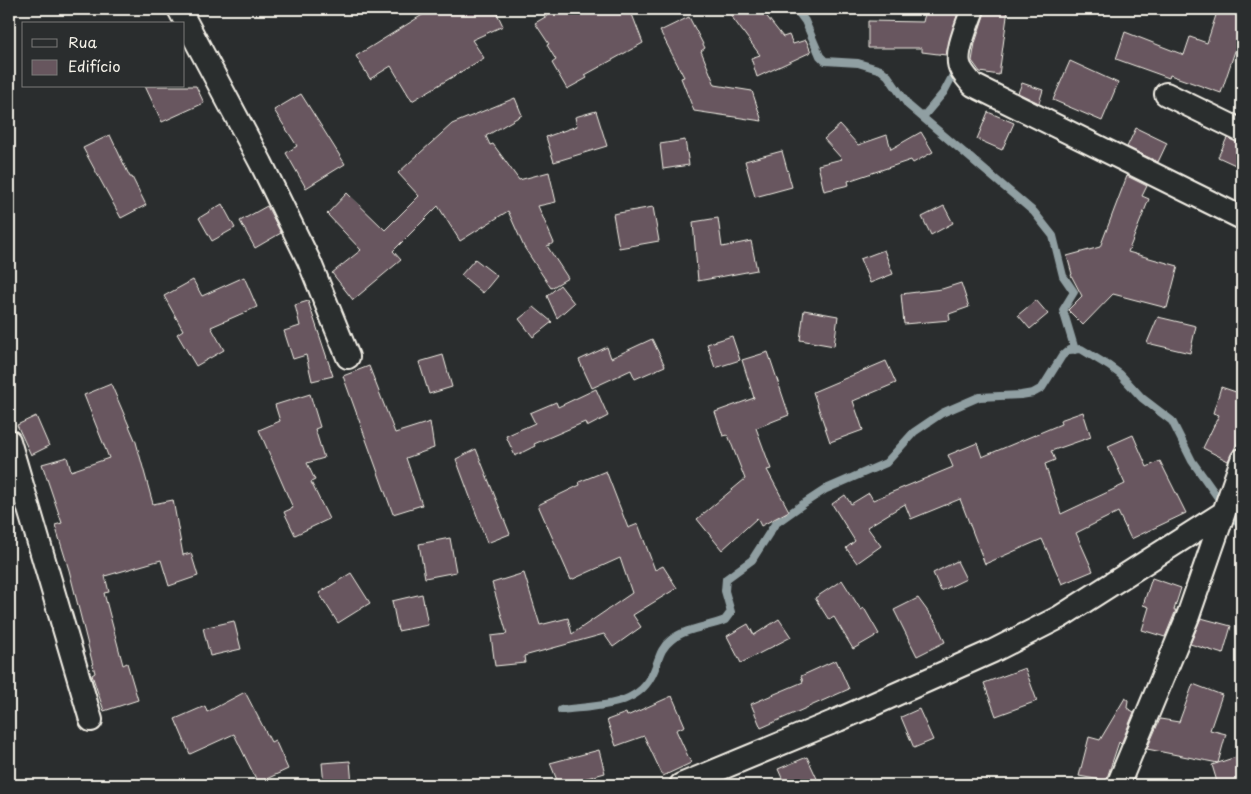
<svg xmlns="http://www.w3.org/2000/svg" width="1251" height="794" font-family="'Playpen Sans',sans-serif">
<rect width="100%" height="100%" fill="#2a2d2e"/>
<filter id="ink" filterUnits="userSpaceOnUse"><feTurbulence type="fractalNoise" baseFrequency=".02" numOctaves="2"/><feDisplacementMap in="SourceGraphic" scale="10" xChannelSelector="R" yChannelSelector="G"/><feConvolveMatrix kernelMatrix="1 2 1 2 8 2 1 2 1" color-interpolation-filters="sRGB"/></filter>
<g filter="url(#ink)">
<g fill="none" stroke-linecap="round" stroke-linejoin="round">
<path stroke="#909fa2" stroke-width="8" d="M796,9l9,12 15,35 5,5 33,2 23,7 7,6 20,29 126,107 19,24 10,40 11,16 -11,18 12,40
M923,117l21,-25 12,-23
M561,710c30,-4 74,-2 90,-33 8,-14 7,-27 20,-37 15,-12 37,-13 54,-20l6,-8 -6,-21 1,-12 26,-19 23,-36 28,-20 23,-15 60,-26 28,-31 28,-19 37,-16 42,-2 12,-2 9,-5 20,-32 7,-6 12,-1 28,17 11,8 22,24 30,23 20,40 39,55 11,9"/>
</g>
<path fill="#67565e" stroke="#f4f1e8" d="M432,9h63l8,17 -31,14 12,18 -72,43 -21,-35 -21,13 -14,-23z
M559,9h71l13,34 -58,32 2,3 -20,11 -15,-26 4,-3 -9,-15 2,-1 -14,-21z
M726,9h35l22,28 6,-2 4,9 13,-4 5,12 -54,25 -6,-19 9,-3z
M926,9h33l-13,46 -24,-3v-4h-54v-27l55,1z
M986,9h22l-9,66 -19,-3 -8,-11 3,-18z
M1218,9h24v37l-5,-1 -16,48 -51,-18 -1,3 -53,-19 9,-27 59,23 6,-18 17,6z
M689,17l16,31 -4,3 14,34 37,6 10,30 -68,-10 -13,-33 3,-1 -24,-46z
M1070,61l48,22 -16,38 -49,-21z
M1022,83l21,7 -4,13 -21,-10z
M145,86h51l8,17 -42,19z
M301,94l44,70 -39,24 -20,-35 11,-7 -23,-36z
M515,98l7,17 -36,21 4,9 3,-1 26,36 30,-8 7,30 -18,4 16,37 -7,3 21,32 -17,10 -27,-41 -16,-36 -48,30 -22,-35 -45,45 8,9 -48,40 -21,-27 29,-23 -34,-36 20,-21 38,37 34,-34 -21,-23 54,-49z
M596,111l11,35 -53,16 -8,-25 31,-11 -2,-9z
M988,112l26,11 -12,27 -25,-11z
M840,125l18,20 29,-10 4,14 30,-17 12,20 -20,11 -2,-3 -63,21 1,4 -25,6 -6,-26 24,-6 -18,-20z
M1136,128l31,15 -9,19 -31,-15z
M110,135l20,42h2l14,28 -25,13 -38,-70z
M1227,138l15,6v24l-24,-11z
M685,140l4,25 -26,4 -3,-25z
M782,151l10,36 -37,10 -10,-36z
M1127,176l20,10 -5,10 7,3 -21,53 50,14 -11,42 -54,-14 -30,31 -15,-15 14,-14 -11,-21 1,-1 -5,-18 33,-9z
M222,204l13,24 -23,13 -13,-23z
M267,206l14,27 -26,15 -15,-27z
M944,206l9,17 -22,12 -9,-18z
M653,207l6,34 -40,7 -6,-34z
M718,218l4,29 29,-6 6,29 -59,11 -5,-59z
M884,250l9,24 -23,9 -10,-24z
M475,259l22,17 -14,17 -22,-18z
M244,277l13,30 -46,20 13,23 -28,16 -19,-32 6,-4 -19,-34 29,-16 9,16z
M961,283l8,24 -20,7 1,6 -46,4 -3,-30 41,-5z
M560,285l14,18 -17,15 -10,-22z
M1036,300l12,14 -18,15 -12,-14z
M308,301l25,75 -21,5 -6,-26 -13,4 -9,-28 16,-5 -5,-21z
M534,307l18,15 -19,15 -14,-18z
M804,310l34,6 -4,30 -34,-6z
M1158,317l38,9 -6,27 -43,-10z
M732,336l8,24 -25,8 -8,-24z
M652,339l13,27 -30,13 -4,-9 -39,18 -13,-28 28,-13 4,11z
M768,352l21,63 -33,13 15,41 -4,1 22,41 -28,15 -4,-8 -35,32 -25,-31 48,-40 -17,-44 -5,1 -8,-24 39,-14 -12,-38z
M443,355l9,32 -23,7 -10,-32z
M886,361l10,22 -43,18 10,29 -33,12 -17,-50z
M369,366l26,67 35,-11 4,26 -28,10 16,47 -29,9 -50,-138z
M111,384l25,58 17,62 20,-4 10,55 8,-2 7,23 -29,10 -8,-26 -56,16 4,16 -5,1 19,72 4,-2 11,37 -34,11 -12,-36 3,-2 -26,-103 -14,-45 7,-2 -20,-59 25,-7 4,14 38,-13 -25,-63z
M1221,387l21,7v40l-14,27 -25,-13 16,-33 -6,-2z
M596,389l12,27 -21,11 -2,-5 -51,22 1,2 -20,10 -9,-20 29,-13 -5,-10 26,-11 2,5z
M310,394l10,33 -5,2 9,29 -17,5 8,17 -4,2 18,37 -34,16 -11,-23 9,-4 -34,-78 21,-9 -5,-16z
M1083,412l8,25 -40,14 4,9 -10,4 16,50 64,-30 -17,-38 25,-11 14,32 13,-6 26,52 -55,26 -13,-27 -42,21 17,38 -31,13 -20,-45 -57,25 -25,-65 -49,20 -6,-15 -38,23 14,19 -24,17 -11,-15 9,-7 -23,-37 13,-9 6,9 18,-11 4,7 80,-33 -5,-12 29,-12 5,14 79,-33 -1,-4z
M36,416l13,30 -18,9 -14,-30z
M476,449l34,85 -23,9 -31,-84z
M606,471l22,57 10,-4 17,46 8,-4 14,22 -44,27 8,12 -28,20 -9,-13 -80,22 1,7 -30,3 -4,-30 16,-2 -15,-51 32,-10 16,52 28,-7 4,16 60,-41 -12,-35 -49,22 -33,-75 42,-20 -1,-3z
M450,538l6,34 -31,6 -6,-34z
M957,561l9,18 -25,12 -8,-18z
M351,573l19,30 -32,20 -19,-30z
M1152,578l29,10 -7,22h2l-11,27 -23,-7 7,-23 -6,-2z
M842,580l19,30 3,-2 15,26 -26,15 -19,-32 -5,3 -14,-22z
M422,594l6,31 -30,6 -6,-30z
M918,598l19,26 8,18 -28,14 -23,-46z
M1201,618l30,8 -8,28 -33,-10z
M779,619l12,18 -50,26 -14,-27 21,-12 6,11z
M234,621l7,28 -31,7 -7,-28z
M836,660l13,29 -88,39 -10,-24 52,-22 -2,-6z
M1025,668l12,33 -41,15 -12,-33z
M1193,684l29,11 -12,35 16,4 -8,29 -71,-14 13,-30 19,3z
M245,692l26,50 4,-2 13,29 -30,14 -24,-49 -44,20 -15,-35 30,-13 2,6z
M672,696l13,30 -9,4 15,33 -28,13 -19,-40 -28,10 -9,-26 19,-7 1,3z
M1125,698l3,2 -1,8 7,4 -13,32 -2,-2 -13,39 -27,-5 10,-39 11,3z
M919,709l14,31 -19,8 -13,-31z
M599,750l6,23 -25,7 1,5h-22l-9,-22z
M1242,755v30h-24l-6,-20z
M807,757l13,28h-35l-7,-16z
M350,761l2,24h-28l-2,-22z"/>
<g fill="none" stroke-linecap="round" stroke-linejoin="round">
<defs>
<path id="minor" d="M179,9l82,154 48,98 39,96
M973,9c-5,14 -20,47 -12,60 3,6 8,11 12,16l269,133
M1166,94l76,37
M9,441l82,279
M681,785l157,-65 155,-69 67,-34 163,-104
M1118,785l70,-169 54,-156"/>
</defs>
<use href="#minor" stroke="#f4f1e8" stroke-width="26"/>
<use href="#minor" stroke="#2a2d2e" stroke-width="22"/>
</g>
</g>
<rect width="1251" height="794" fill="none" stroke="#2a2d2e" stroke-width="30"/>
<rect x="15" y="15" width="1221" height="764" fill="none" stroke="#f4f1e8" stroke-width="2" filter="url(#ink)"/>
<rect x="22" y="22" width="162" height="65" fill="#2a2d2e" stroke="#7b7b78"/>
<rect x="32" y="39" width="25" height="8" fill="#2a2d2e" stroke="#7b7b78"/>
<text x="68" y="48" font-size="15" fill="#f4f1e8">Rua</text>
<rect x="32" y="60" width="25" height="15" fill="#67565e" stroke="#7b7b78"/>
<text x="68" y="72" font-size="15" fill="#f4f1e8">Edifício</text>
</svg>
